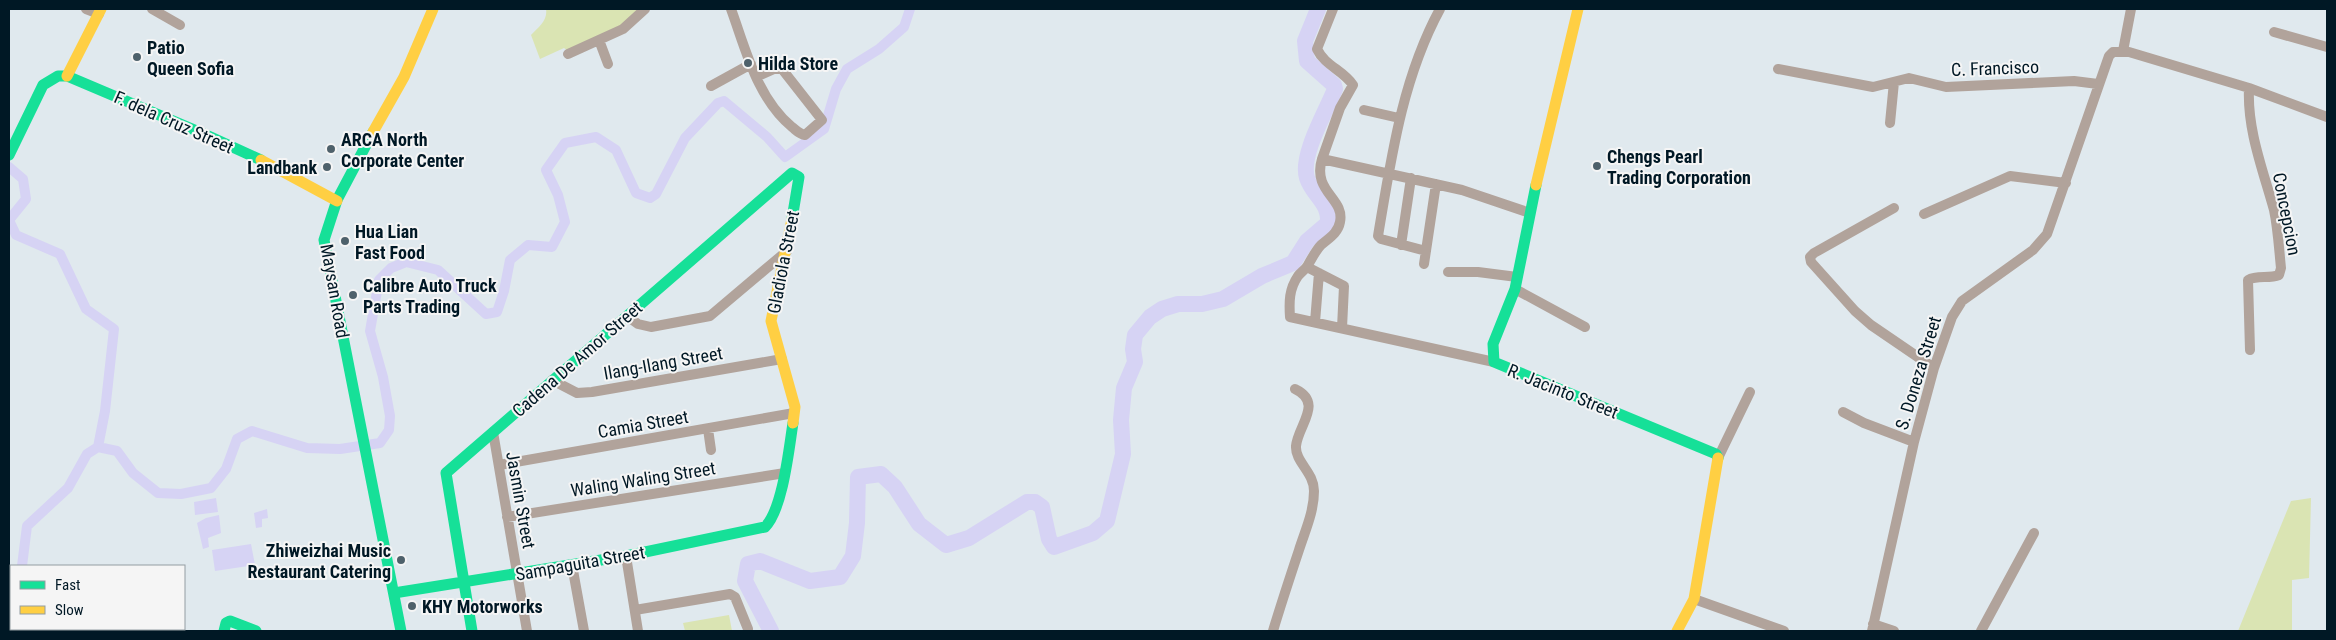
<svg xmlns="http://www.w3.org/2000/svg" width="2336" height="640" font-family="'Roboto Condensed',sans-serif">
<rect width="100%" height="100%" fill="#e0e9ee"/>
<path fill="#dae4b3" d="M546,9h95l-19,18 -54,24 -4,-3 -24,11 -9,-24c8,-8 17,-15 15,-26z
M2311,498l-2,80 -17,2v51h-54l53,-130z
M729,615l3,16h-47l-2,-8z"/>
<path fill="#d6d3f4" d="M216,498l2,14 -23,3 -1,-13z
M267,509l1,9 -6,1v8l-6,1 -2,-15z
M219,515l2,18 -13,5 1,9 -6,2 -6,-26 9,-5z
M251,544l4,21 -40,6 -3,-21z"/>
<g fill="none" stroke-linecap="round" stroke-linejoin="round">
<path stroke="#d6d3f4" stroke-width="10" d="M9,167l14,12 3,20 -17,21 7,15 44,19 26,55 28,20 -9,82 -7,36
M22,566l5,-40 41,-38 19,-34 11,-7 19,4 16,22 25,20 23,1 30,-6 15,-19 11,-30 15,-8 55,17 33,1 40,-6 9,-13 1,-14 -7,-39 -13,-46 9,-51 12,-12 15,-6 32,8 48,44 11,-2 7,-21 6,-31 18,-15 24,2 13,-25 -7,-27 -12,-25 19,-27 31,-6 20,13 20,43 14,5 6,-4 29,-56 33,-35 6,-2 43,36 18,20 39,-28 12,-40 11,-20 32,-20 25,-22 6,-18
M26,629v2"/>
<path stroke="#d6d3f4" stroke-width="16" d="M771,631l-26,-50 3,-17 12,-3 50,20 30,-4 13,-21 4,-33 1,-46 23,-3 14,13 24,37 27,21 23,-7 58,-36h8l7,5 7,32 5,8 39,-14 14,-12 16,-67 -2,-34 3,-32 11,-26 -2,-13 2,-14 15,-18 12,-8 16,-5h24l21,-5 39,-23 31,-13 14,-22 21,-18c2,-20 -15,-27 -21,-45 -7,-23 19,-66 28,-89l-1,-4 -27,-24 -2,-20 13,-32"/>
<path stroke="#b1a39b" stroke-width="10" d="M86,9l13,5
M152,9l28,16
M731,9c15,41 26,89 61,118 4,3 7,7 13,8l17,-15 -40,-51h-8l-18,8
M1333,9l-16,40c8,17 26,21 36,36l-13,23 -18,51 140,31 68,23
M2274,32l53,15
M599,40l9,24
M2123,51l8,-42
M568,54l55,-25 22,-20
M1778,69l95,18 36,-9 37,9 128,-6 24,3
M711,86l40,-22
M2249,88c-2,42 14,82 25,122 4,19 5,39 7,58l-2,7c-10,4 -22,0 -31,5l2,70
M1364,110l35,8
M1890,123l4,-41
M1322,159c-10,33 23,39 18,63 -2,11 -11,16 -19,23 -5,5 -9,13 -13,20 -2,4 -7,7 -10,11 -9,13 -9,26 -8,41l204,45
M1894,208l-80,45 -4,4 1,5 44,49 16,14 63,43
M1924,214l86,-38 56,7
M1401,245l10,-67
M1426,251l-45,-12 -3,-3c13,-77 24,-157 62,-227
M1424,264l12,-80
M1307,267l37,19 -2,42
M1448,272h30l39,5
M1515,289l70,38
M627,316l11,8 13,3 59,-11 77,-65
M1315,322l4,-49
M552,380l25,13 15,-1 190,-33
M1843,412l21,11 50,19
M708,429l3,21
M493,432l34,199
M1718,458l32,-66
M499,465l295,-52
M507,517l278,-44
M626,556l12,75
M572,565l12,66
M1694,599l90,32
M635,610l95,-16 5,3 13,32
M1873,624l21,7
M1273,631c8,-27 17,-54 26,-81 6,-19 15,-38 15,-59 0,-19 -19,-29 -18,-45 2,-21 28,-43 -1,-57
M1872,631l42,-189 20,-74 18,-51 10,-16 71,-51 14,-16 62,-178 4,-4h16l120,36 78,29
M1981,631l53,-98"/>
<path stroke="#16e098" stroke-width="11" d="M373,132l-36,68 -13,40 77,391
M9,155l34,-70 15,-9h9l137,58 57,26
M1536,185l-21,104 -22,55 1,18 222,92 2,4
M394,593l232,-37 139,-29c18,-18 24,-79 28,-104
M224,631l2,-8 4,-2 26,10
M472,631l-26,-158 346,-300 7,4 -7,42"/>
<path stroke="#ffcf43" stroke-width="11" d="M67,76l34,-67
M373,132l31,-55 29,-68
M261,160l76,41
M1536,185l42,-176
M792,219l-21,102 24,86 -2,16
M1677,631l17,-32 24,-141"/>
</g>
<g fill="#4e616b" stroke="#f5f5f5" stroke-width="2">
<circle cx="137" cy="57" r="5"/>
<circle cx="748" cy="63" r="5"/>
<circle cx="331" cy="149" r="5"/>
<circle cx="1597" cy="166" r="5"/>
<circle cx="327" cy="167" r="5"/>
<circle cx="345" cy="241" r="5"/>
<circle cx="353" cy="295" r="5"/>
<circle cx="401" cy="560" r="5"/>
<circle cx="412" cy="606" r="5"/>
</g>
<g text-anchor="middle" dominant-baseline="central" stroke-width="4" stroke-linejoin="round" paint-order="stroke">
<g font-size="18" font-weight="bold" fill="#001825" stroke="#f5f5f5" text-anchor="start">
<text x="147" y="47">Patio<tspan x="147" dy="21">Queen Sofia</tspan></text>
<text x="758" y="63">Hilda Store</text>
<text x="341" y="139">ARCA North<tspan x="341" dy="21">Corporate Center</tspan></text>
<text x="1607" y="156">Chengs Pearl<tspan x="1607" dy="21">Trading Corporation</tspan></text>
<text x="317" y="167" text-anchor="end">Landbank</text>
<text x="355" y="231">Hua Lian<tspan x="355" dy="21">Fast Food</tspan></text>
<text x="363" y="285">Calibre Auto Truck<tspan x="363" dy="21">Parts Trading</tspan></text>
<text x="391" y="550" text-anchor="end">Zhiweizhai Music<tspan x="391" dy="21">Restaurant Catering</tspan></text>
<text x="422" y="606">KHY Motorworks</text>
</g>
<g font-size="18" fill="#001825" stroke="#f5f5f5">
<text transform="translate(1995 68) rotate(-2)">C. Francisco</text>
<text transform="translate(174 122) rotate(24)">F. dela Cruz Street</text>
<text transform="translate(2287 214) rotate(79)">Concepcion</text>
<text transform="translate(783 262) rotate(-79)">Gladiola Street</text>
<text transform="translate(335 291) rotate(80)">Maysan Road</text>
<text transform="translate(577 359) rotate(-41)">Cadena De Amor Street</text>
<text transform="translate(663 363) rotate(-10)">Ilang-Ilang Street</text>
<text transform="translate(1918 373) rotate(-73)">S. Doneza Street</text>
<text transform="translate(1563 391) rotate(22)">R. Jacinto Street</text>
<text transform="translate(643 424) rotate(-10)">Camia Street</text>
<text transform="translate(643 479) rotate(-9)">Waling Waling Street</text>
<text transform="translate(521 500) rotate(80)">Jasmin Street</text>
<text transform="translate(580 563) rotate(-10)">Sampaguita Street</text>
</g>
</g>
<rect width="2336" height="640" fill="none" stroke="#001825" stroke-width="20"/>
<rect x="10" y="565" width="175" height="65" fill="#f5f5f5" stroke="#939da2"/>
<rect x="20" y="581" width="25" height="8" fill="#16e098" stroke="#939da2"/>
<text x="55" y="590" font-size="15" fill="#001825">Fast</text>
<rect x="20" y="606" width="25" height="8" fill="#ffcf43" stroke="#939da2"/>
<text x="55" y="615" font-size="15" fill="#001825">Slow</text>
</svg>
